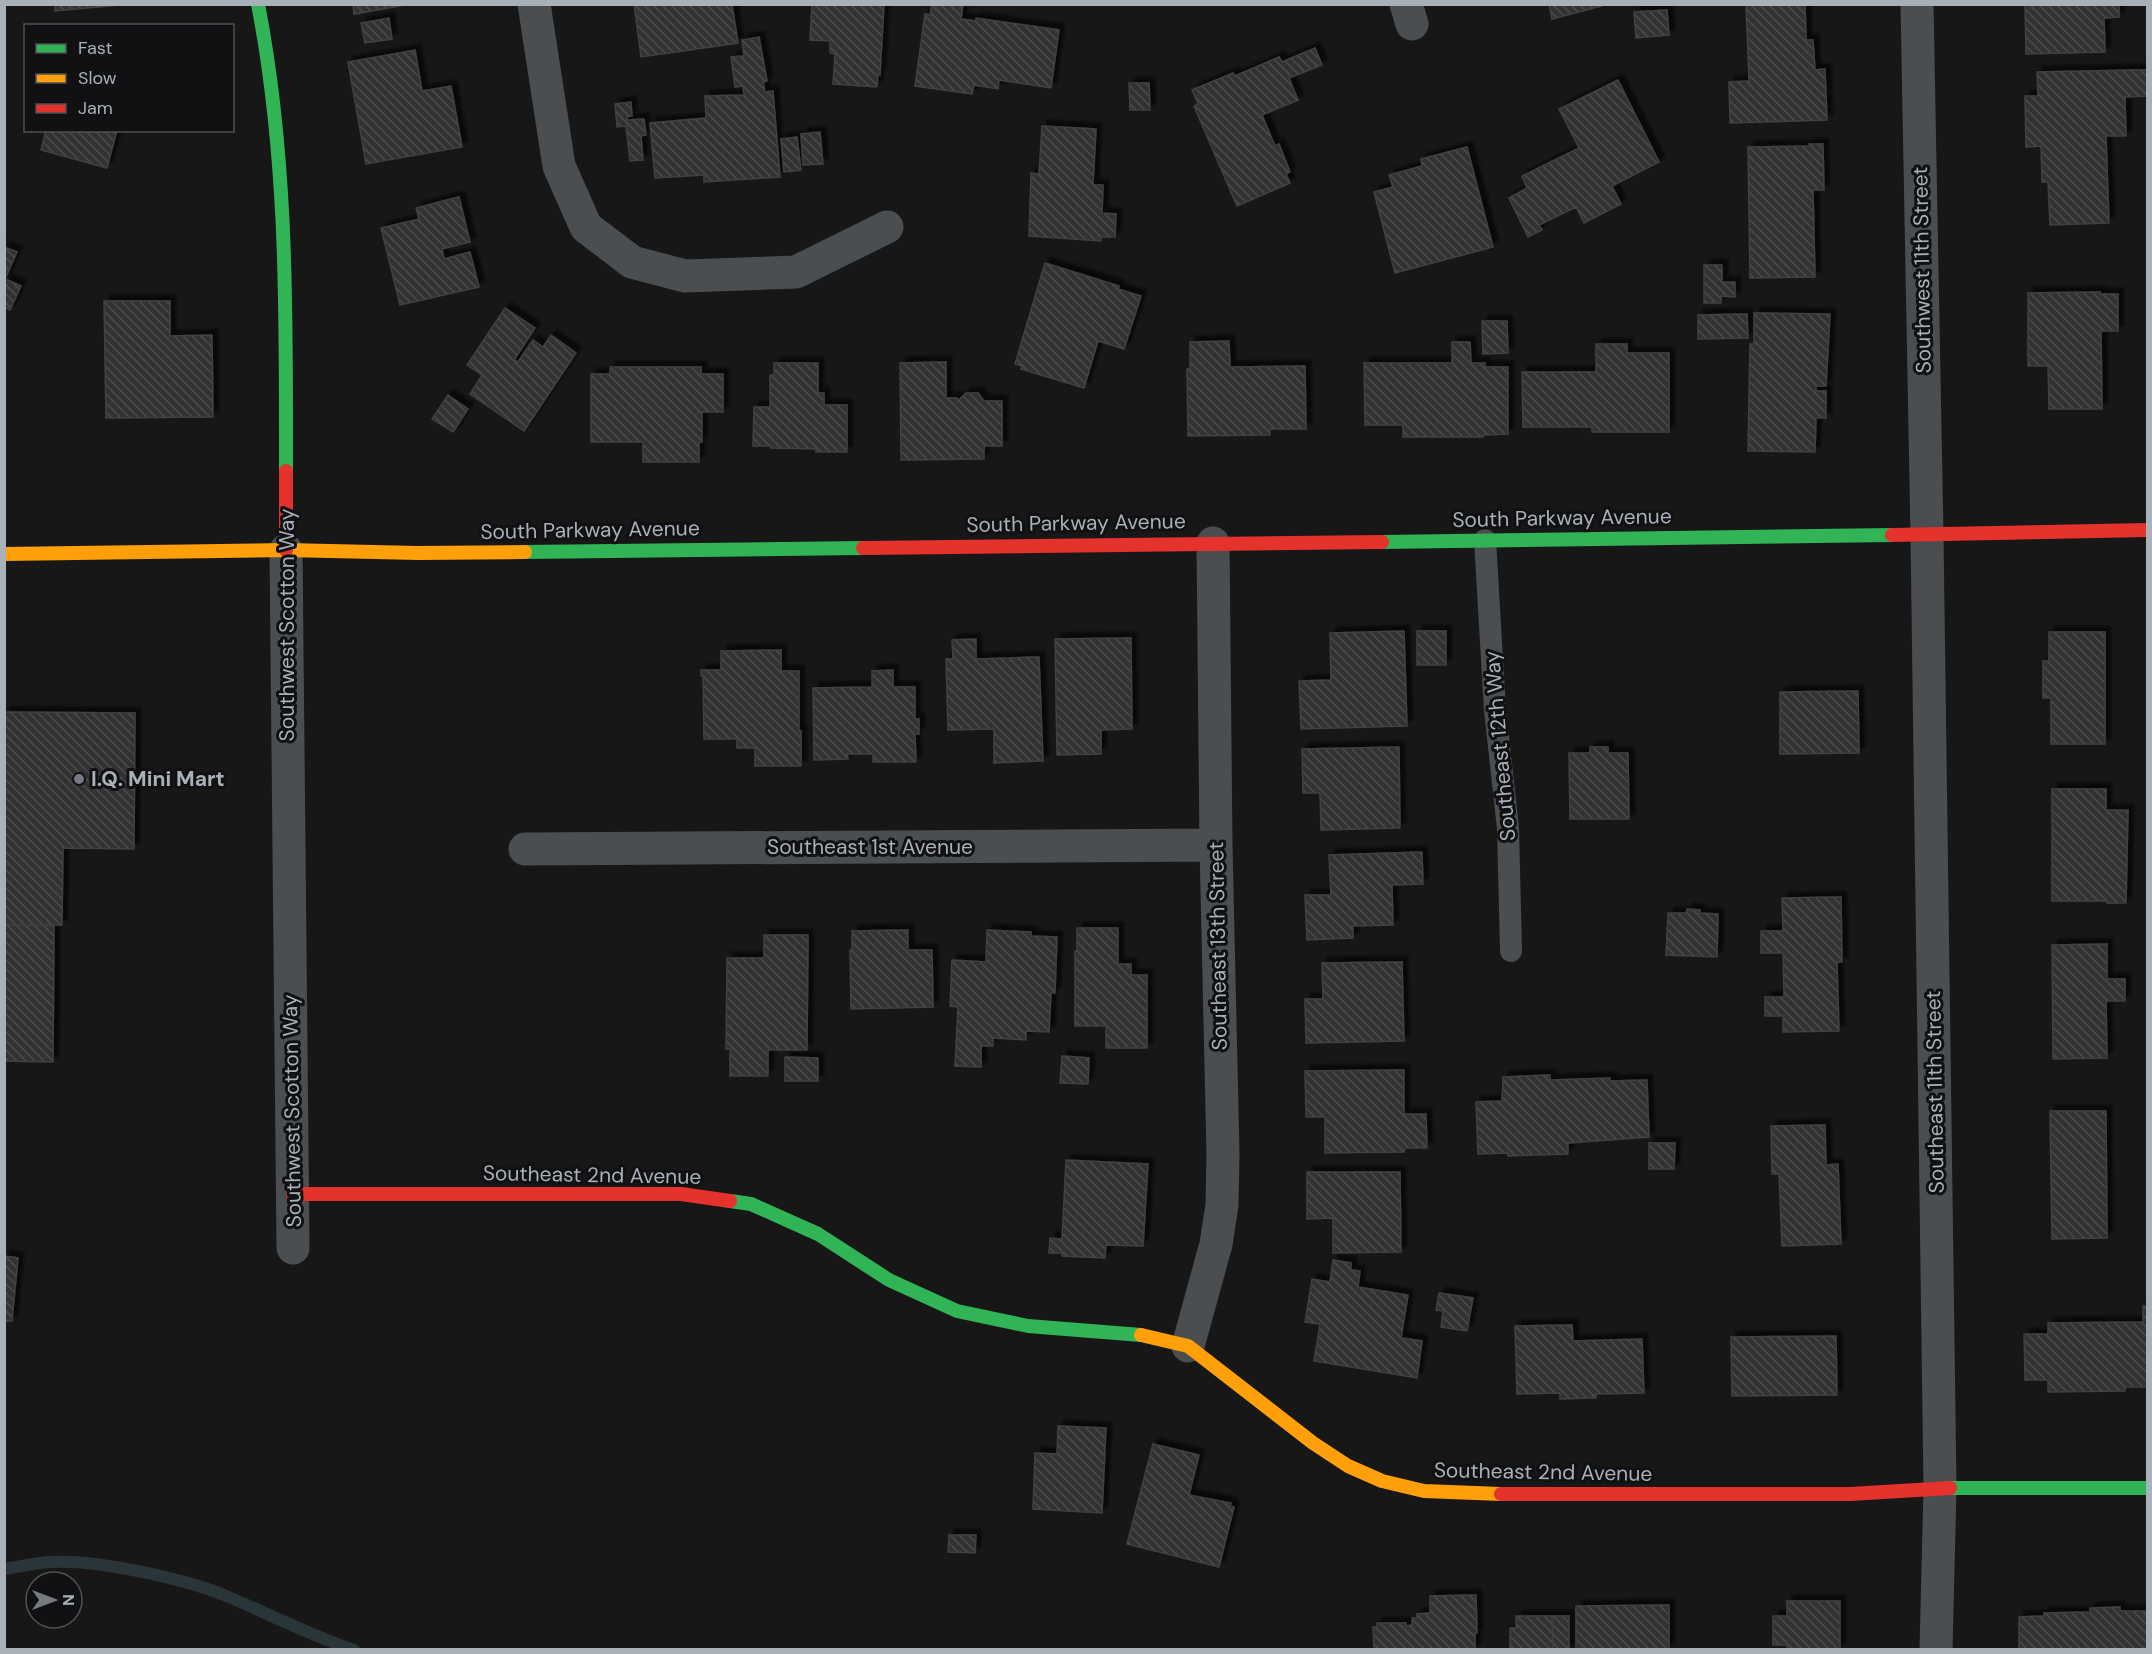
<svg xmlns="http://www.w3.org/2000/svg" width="2152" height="1654" font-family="'DM Sans',sans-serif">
<defs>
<pattern id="building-back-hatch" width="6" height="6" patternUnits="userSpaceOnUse" patternTransform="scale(1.5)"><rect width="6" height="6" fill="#303031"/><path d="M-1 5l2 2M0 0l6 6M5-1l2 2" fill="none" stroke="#4b4b4d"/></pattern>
<filter id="shadow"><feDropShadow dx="5.5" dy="-5.5" stdDeviation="1.5" flood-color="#0009"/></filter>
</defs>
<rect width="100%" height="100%" fill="#171717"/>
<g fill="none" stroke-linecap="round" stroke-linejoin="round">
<path stroke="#2a3539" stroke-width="12" d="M4,1569c15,-2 31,-6 46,-7 45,-3 131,16 174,33 43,18 85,40 130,55"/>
</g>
<path fill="url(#building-back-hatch)" stroke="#3f4243" stroke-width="1.5" filter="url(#shadow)" d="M55,4h77l-77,7z
M353,4h58l-57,10z
M634,4h98l6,39 -97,14z
M812,4h72l-4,71h-2l-1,12 -44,-3 2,-30 -5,-1v-12l-20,-1z
M932,4h31l-2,15 15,2v-3l83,12 -8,58 -52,-8 -1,9 -24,-4 -2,9 -57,-8 10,-72 5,1z
M1549,4h60l-57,15z
M1746,4h59l1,36h7l2,30 10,-1 2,51 -97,3 -1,-41 20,-1z
M2025,4h94v13l-15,1 1,34 -79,2z
M1667,10l2,25 -33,3 -2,-26z
M389,18l3,21 -27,4 -4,-20z
M759,37l8,44 -4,1 2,10 8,-1 7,86 -76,5v-7l-49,3 -5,-55 56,-5 -1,-22 39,-1 -1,-9 -8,1 -4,-30 13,-1 -2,-16z
M1315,48l7,17 -33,13 9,22 -36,15 13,31 4,-2 11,28 -4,2 4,9 -53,23 -43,-100 4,-2 -6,-14 41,-17 2,3 44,-19 3,5z
M415,50l7,41 29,-5 11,61 -96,17 -18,-102z
M2137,70h11v26l-23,1 1,39h-20l3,87 -59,2 -2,-43h-6l-1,-36 -15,1 -1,-51h13l-1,-24z
M1618,80l41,82 -47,24 9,18 -37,19 -8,-16 -37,18 3,5 -14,7 -19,-39 18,-10 -5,-12 57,-28 -20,-39z
M1129,83h20l1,27h-20z
M631,102l1,14 -5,1v3l17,-1 2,16 -5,1 2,24 -13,1 -4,-35 -9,1 -2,-23z
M1042,126l54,3 -3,56h10l-1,28 14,1 -1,23h-14v4l-72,-5 2,-63 8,1z
M46,130h71l-10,38 -66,-18z
M820,132l3,32 -20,1 -2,-31z
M797,137l4,33 -17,2 -3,-33z
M1809,144h14l1,46h-11l2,87 -65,1 -2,-131 61,-1z
M1467,147l26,100 -98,26 -21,-81 19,-5 -4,-12 33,-9 -1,-7z
M459,197l11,45 -28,7 2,10 26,-7 9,35 -79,18 -19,-77 38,-9 -3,-11z
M4,247l13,5 -12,27 16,7 -11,24 -6,-3z
M1045,263l74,23 -1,3 23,7 -17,53 -26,-8 -14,47 -63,-19 1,-3 -7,-2z
M1704,265h18v17h13v15l-14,-1v7h-17z
M2100,292v2h18v37h-17l1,78h-53l-1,-43h-20v-73z
M104,301h66v35l42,-1 1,82 -107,1z
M505,308l30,20 -21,32 4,2 15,-22 10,7 8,-12 25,18 -52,78 -54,-37 12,-19 -15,-10z
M1754,313l76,1 -4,72h-10v5h10v27h-10l-1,34 -67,-1 2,-107h4z
M1747,314l1,24 -50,1v-24z
M1482,321h25l1,32 -25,1z
M1229,341l1,26 75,-1 1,63h-36v6l-82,1 -1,-67h3v-27z
M1452,342h18l1,21h14v4h23v67l-25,1v2h-80v-12h-38l-1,-62h88z
M1596,344h31v9h42v79h-77v-5h-69l-1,-55h74z
M946,362v36h11l1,3 8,-8h12l6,8h18v45h-18v13l-83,1 -1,-97z
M774,363h44v30h6v12h23v47h-31v-3l-45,-1v-2h-18l1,-39h16v-32h4z
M610,367h91v7h22v38h-21v30h-3v20h-56v-20h-52v-68h19z
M448,395l20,14 -15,23 -21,-13z
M1404,631l3,95 -106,3 -2,-48 32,-1 -1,-47z
M1417,631h29v34h-29z
M2049,632h56v112h-54v-46h-8v-37h6z
M1131,638l1,91 -31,1v24l-44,1 -2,-116z
M976,639v20l63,-2 4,104 -49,2v-34l-46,1 -2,-71h7l-1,-19z
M781,650v21h18v60h2v35h-46v-18h-18v-9h-33l-1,-63h-2v-6h20v-19z
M893,670v17h22v32h4v15h-4l1,28h-43v-8h-26l1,5 -34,1 -1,-72 59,-1v-16z
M1858,691l1,62 -79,1v-62z
M4,712l131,1 -1,136 -71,-1 -1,77h-58z
M1399,747l1,81 -79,2 -1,-37h-17l-1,-44z
M1590,747h18v6h20l1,66h-59l-1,-66h21z
M2052,789h54v21h22l-2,93h-19v-2h-55z
M1422,852l1,32 -31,1 1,40 -40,1v12l-46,2 -2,-45h26l-2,-40z
M1841,897l1,65h-5l2,69 -56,1v-16h-18v-19h19l-1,-44h-22v-22h22l-1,-33z
M1687,909l13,1 -1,3 19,1 -1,43 -51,-2 2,-42h18z
M4,925h50l-1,137 -49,-1z
M1077,928h41v36h13v11h16v73h-41v-22h-31v-75h2z
M908,930v20h24l1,57 -82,2 -1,-59h2v-19z
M987,930l44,2v4l26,1 -2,56h-4l-2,39 -23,-1v9l-33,-2v8h-12v21l-26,-1 3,-59 -8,-1 2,-46 34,2z
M764,935h44l-1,115h-39v26h-38v-27h-4l1,-91h37z
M2107,944v35h18v22h-19l1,57 -54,1 -1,-114z
M1402,962l2,79 -98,2 -1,-44h18l-1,-36z
M1062,1056l27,2 -1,26 -28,-1z
M785,1057l33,1v23h-33z
M1404,1070v44h22l1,34h-22l-1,4 -79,1v-36h-19l-1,-46z
M1550,1075v5l60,-2v3l37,-1 2,57 -81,6v11l-60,2v-3l-30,1 -2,-52 26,-1 1,-24z
M2050,1111h56l1,127 -55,1z
M1825,1125l1,40 12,-1 3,80 -59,2 -3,-72h-7l-1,-48z
M1649,1143h26l-1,26h-25z
M1066,1160l82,4 -5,82 -37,-1 -1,13 -43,-2v-3h-13l1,-15 12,1z
M1307,1172h93l1,80 -68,1v-35l-26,1z
M4,1256l14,2 -6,63h-8z
M1333,1260l18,3v7l9,1 -2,16 50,8 -7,43 21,3 -5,37 -103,-17 6,-37 -15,-2 7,-43 18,3z
M1439,1293l34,5 -6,33 -26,-4 2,-16 -7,-1z
M2143,1306h5v81h-23v4l-77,1v-12h-23l-1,-46h24v-11l95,-1z
M1572,1325l1,16 69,-2 2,54 -48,1v4l-36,1v-6l-43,1 -2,-68z
M1836,1336l1,59 -105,1 -1,-59z
M1058,1426l48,2 -4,85 -69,-4 2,-56 22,1z
M1153,1444l46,11 -10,40 42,8 -1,3 4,1 -15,60 -92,-23z
M949,1535h27l-1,18 -27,-1z
M1476,1595l1,38h-2v17h-101l-1,-23h4v-4h29v3l6,-1v-7h5v-4l13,-1v-17z
M1787,1601h53v49h-53v-5h-14v-29h14z
M1669,1605v45h-93v-44z
M2120,1607v4h28v39h-129v-33l25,-1v-3l46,-1v-4z
M1516,1616h36l1,34h-43v-22h6z
M1552,1616h17v34h-16z"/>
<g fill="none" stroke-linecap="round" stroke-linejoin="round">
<path stroke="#4b4e50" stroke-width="22" d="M1485,540l10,170 13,118 3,123"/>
<path stroke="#4b4e50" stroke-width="33" d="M534,4l25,162 27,61 46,35 53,14 111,-4 91,-45
M1406,4l6,20
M1917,4l10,531 13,953 -4,162
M286,550l7,698
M525,849l691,-4
M1188,1346l28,-102 6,-39 1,-51 -7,-309 -3,-302"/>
<path stroke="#30b455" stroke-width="14" d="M258,4c30,155 28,310 28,467
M1382,542l510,-7
M525,552l338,-4
M730,1201l21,3 67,30 71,46 68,31 71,15 113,9
M1950,1488h198"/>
<path stroke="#ff9f0a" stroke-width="14" d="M4,554l282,-4 132,3 107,-1
M1141,1335l47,11 125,97 35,23 34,15 42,10 77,3"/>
<path stroke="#e5322d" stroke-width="14" d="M286,471v79
M1892,535l256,-5
M863,548l519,-6
M293,1194h388l49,7
M1501,1494h349l100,-6"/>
</g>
<circle fill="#757a80" stroke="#111113" stroke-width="2" cx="79" cy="779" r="6"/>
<g text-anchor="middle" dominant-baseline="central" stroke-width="6" stroke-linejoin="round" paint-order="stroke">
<g font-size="21" fill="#a8b0b8" stroke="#111113">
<text transform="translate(1922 270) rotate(-91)">Southwest 11th Street</text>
<text transform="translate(1562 518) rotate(-1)">South Parkway Avenue</text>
<text transform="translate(1076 523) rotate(-1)">South Parkway Avenue</text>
<text transform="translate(590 530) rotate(-1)">South Parkway Avenue</text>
<text transform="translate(287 625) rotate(-90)">Southwest Scotton Way</text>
<text transform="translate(1500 746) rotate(-95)">Southeast 12th Way</text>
<text x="870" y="847">Southeast 1st Avenue</text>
<text transform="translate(1218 946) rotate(-91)">Southeast 13th Street</text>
<text transform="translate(1935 1092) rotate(-91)">Southeast 11th Street</text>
<text transform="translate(292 1111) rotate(-91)">Southwest Scotton Way</text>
<text transform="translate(592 1175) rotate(1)">Southeast 2nd Avenue</text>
<text transform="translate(1543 1472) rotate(1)">Southeast 2nd Avenue</text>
</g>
<g font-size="21" font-weight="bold" fill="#a8b0b8" stroke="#111113" text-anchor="start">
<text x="91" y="779">I.Q. Mini Mart</text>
</g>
</g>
<rect width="2152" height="1654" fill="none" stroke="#a8b0b8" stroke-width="12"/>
<rect x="24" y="24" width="210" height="108" fill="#111113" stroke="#4d5155" stroke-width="1.5"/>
<rect x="36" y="44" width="30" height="9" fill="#30b455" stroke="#4d5155" stroke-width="1.5"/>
<text x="78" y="54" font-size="18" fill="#a8b0b8">Fast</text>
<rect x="36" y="74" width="30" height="9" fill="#ff9f0a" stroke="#4d5155" stroke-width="1.5"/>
<text x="78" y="84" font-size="18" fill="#a8b0b8">Slow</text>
<rect x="36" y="104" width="30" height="9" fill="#e5322d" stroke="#4d5155" stroke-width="1.5"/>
<text x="78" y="114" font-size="18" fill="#a8b0b8">Jam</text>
<g transform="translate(54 1600) rotate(90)"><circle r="28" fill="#111113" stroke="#4d5155" stroke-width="1.5"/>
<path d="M0-4.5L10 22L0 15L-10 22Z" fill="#757a80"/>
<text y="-9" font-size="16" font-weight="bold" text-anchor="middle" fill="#a8b0b8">N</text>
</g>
</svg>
